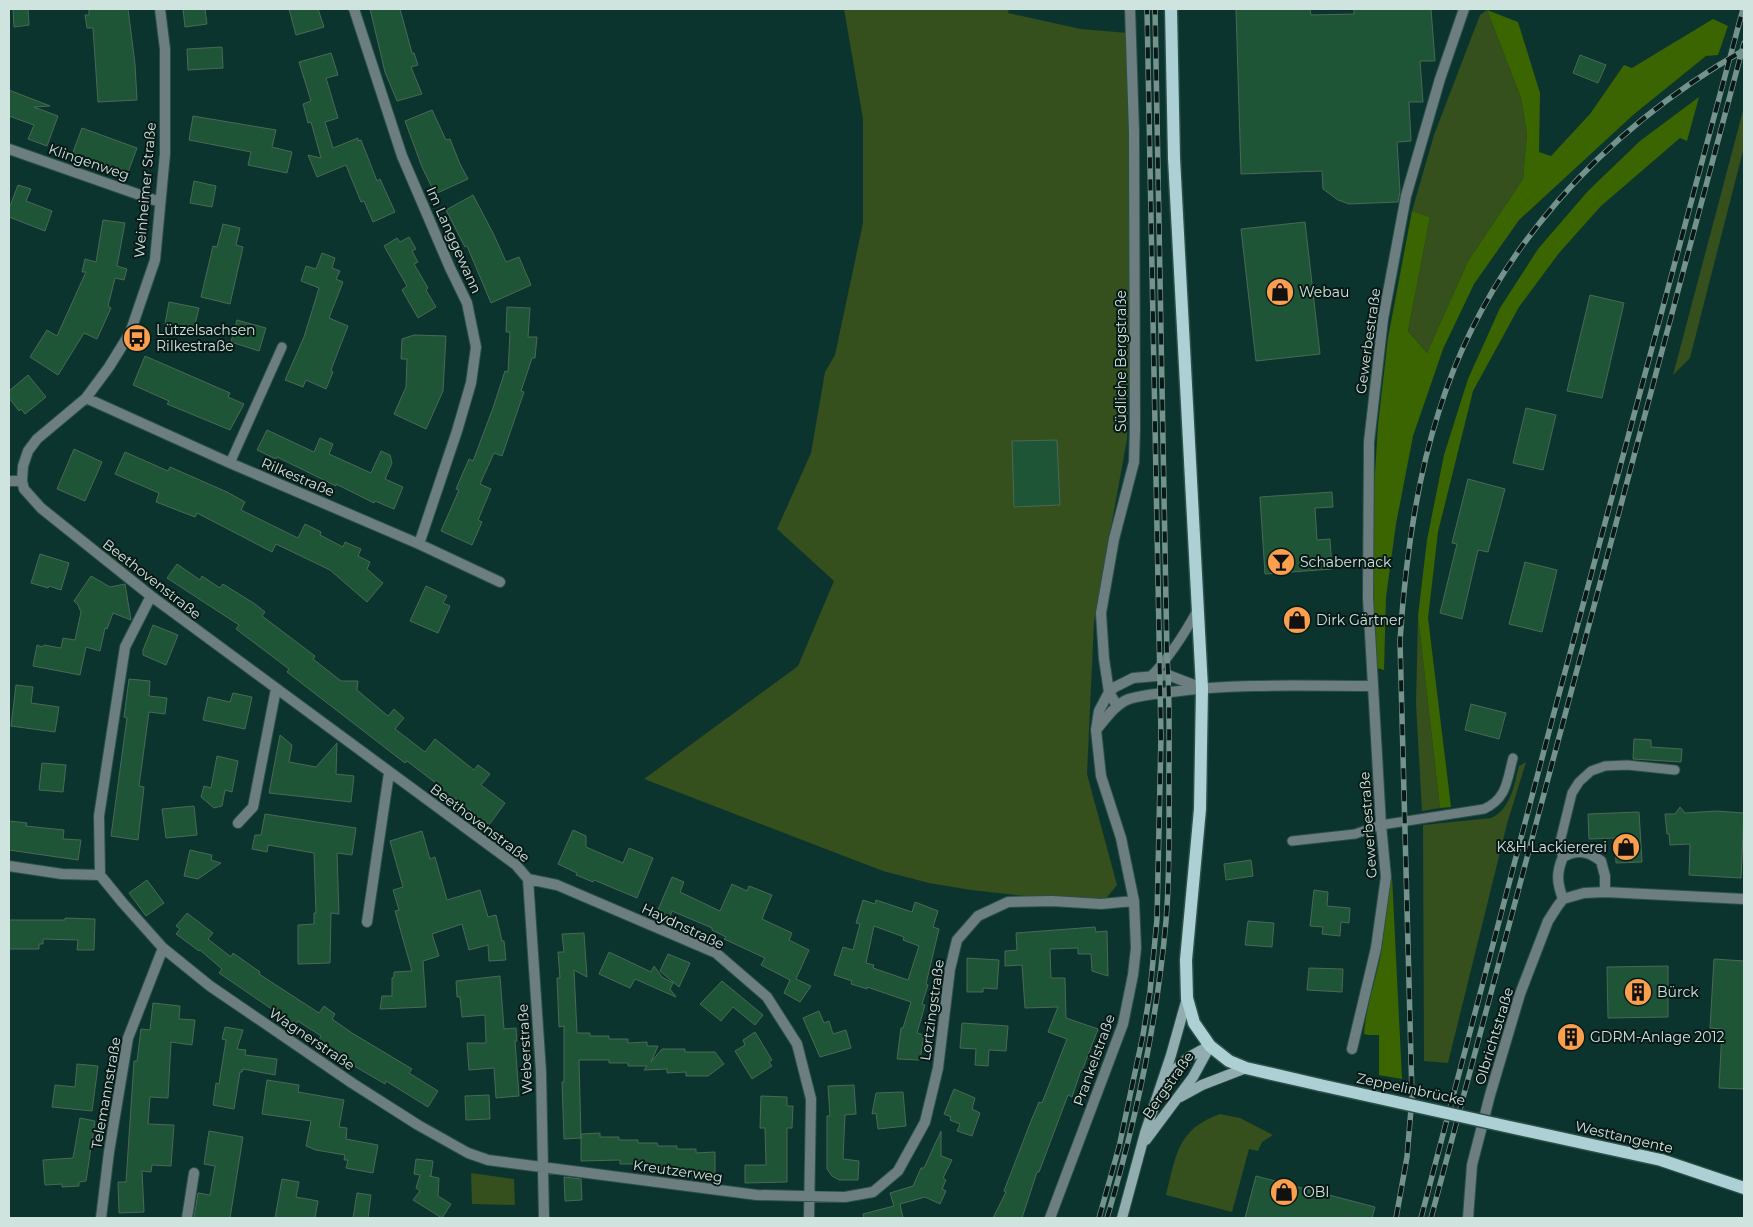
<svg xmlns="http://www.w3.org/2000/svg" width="1753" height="1227" font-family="Montserrat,sans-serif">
<rect width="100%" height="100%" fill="#0c342e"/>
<path fill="#354f1d" d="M844,9h165l-1,4 73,16 47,4 7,130 -8,276 -33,183 -7,152 30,111 -13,16 -69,-4 -64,-7 -42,-7 -46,-12 -239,-92 154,-113 36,-85 -57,-52 34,-76 14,-81 10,-17 28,-132v-104z
M1487,10l34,88 6,36 -4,45 -55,82 -41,92 -19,-22 22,-114 -18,-6 22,-76 46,-120z
M1744,107v40l-54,211 -17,17z
M1418,616l22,192 -18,3 -6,-107z
M1526,762l-19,62 -59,239 -24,-2 -1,-236 68,-7c20,-9 23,-33 28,-52z
M1220,1114l20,4 33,17 -11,7 -4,9 -9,-2 -17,63 -66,-17c10,-39 11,-66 54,-81z
M471,1173l43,6 1,26 -43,-1z"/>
<path fill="#3b6500" d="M1487,10l31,12 22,71 -1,59 12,4 39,-42 34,-49 8,3 81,-49 15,7 -10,29 -12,1 -73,59 -114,105 -45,64 -31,65 -30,87 -17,88 -10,73 -2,73 -7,-2 -5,-62v-85l6,-96 10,-87 24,-127 18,6 -22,114 19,22 41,-92 55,-82 4,-45 -6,-36z
M1699,97l-12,44 -7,-3 -79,68 -42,47 -40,54 -46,84 -35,141 -10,86 23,189 -11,1 -22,-192 9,-76 17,-85 24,-76 32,-71 38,-59 50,-58 52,-50z
M1392,876l10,203 -23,-4v-40h-11l-4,-1c2,-28 12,-54 17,-81 5,-25 2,-53 11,-77z"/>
<path fill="#1f5537" stroke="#4b6855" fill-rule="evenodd" d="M13,9h15l1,16 -15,2z
M89,9h39l7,55 2,36 -39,2 -5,-74h-6l-2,-13h4z
M183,9h22l2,15 -22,3z
M289,9h29l6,18 -28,8z
M370,9h30l12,44h2l4,12 -7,2 11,27 -25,7 -12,-29z
M1236,9h74l1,6 43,-1v-5h77l4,52h-15l3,41h-14l2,39 -14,1 3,49 -2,11 -49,2 -11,-4 -15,-11 -1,-18 -81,3z
M222,47l1,21 -35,2 -1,-21z
M331,53l7,22 -12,3 12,40 -13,4 8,26 25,-10v3l3,-1 16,41 3,-2 15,33 -22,10 -9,-21 -3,1 -15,-37 -29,12 -9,-22 13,3 -10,-36 -3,1 -5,-19 8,-3 -12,-39z
M1580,55l26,10 -8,18 -25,-10z
M9,90l41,16 -16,1 24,9 -11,30 -19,-7 6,-14 -25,-9z
M432,110l14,30 4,-1 10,25 8,15 -33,15 -13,-27 -17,-46z
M193,116l83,14 -4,17 20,5 -5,21 -39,-8 3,-13 -62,-12z
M82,128l55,20 -10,27 -55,-20z
M194,181l22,5 -4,21 -22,-4z
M18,185l13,4 -5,12 26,10 -7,20 -36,-14v-8z
M473,195l21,40 12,27 13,-5 12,28 -40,18 -24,-57 -2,1 -19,-37z
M103,220l22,3 -8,43 10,3 -3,11 -9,-2 -7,28 3,2 -14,31 -13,-6 -26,42 -28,-18 17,-27 10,6 29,-64h-4l3,-13 11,3z
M1305,222l15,132 -64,7 -15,-132z
M223,224l17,4 -4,17 7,2 -13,57 -29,-7 12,-51 4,1z
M409,237l7,12 -4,2 6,11 -4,2 14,24 -2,2 10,17 -18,11 -16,-28 5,-4 -23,-40 13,-8 3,4z
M322,253l13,5 -3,10 8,3 -4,8 7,3 -14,36 19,8 -17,44 2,2 -7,17 -20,-9 -3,7 -18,-7 19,-43 15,-49 -18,-7 5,-15 10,3z
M1590,295l34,8 -22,95 -35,-7z
M169,302l30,6 -5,20 -5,-1v2l-24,-5z
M507,307l23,1 -2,29h9l-2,21h-3l-11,33 3,1 -22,64 -8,-3 -14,31 11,5 -13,31 4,2 -10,23 -31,-14 18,-41 -3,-1 13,-30 4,2 20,-53 12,-37 3,1 2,-40h-4z
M237,320l29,8 -7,23 -28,-9z
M414,335l32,1 -3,55 -17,38 -32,-15 12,-27 1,-28h-6l1,-20z
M145,356l85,37 -2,4 16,7 -14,26 -63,-26 2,-3 -36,-16z
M28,375l18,22 -21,17 -4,-5 -2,2 -10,-13v-7z
M1526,408l30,7 -13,55 -30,-7z
M267,430l47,22 6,-14 13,6 -4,10 42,19 10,-22 9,4 2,8 -7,16 18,8 -9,22 -19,-8 -1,2 -38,-19v2l-59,-29 -1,2 -19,-9z
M1057,440l3,65 -46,2 -2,-66z
M74,449l28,13 -17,39 -28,-12z
M125,452l43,19 2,-4 57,25 18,10 -4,8 57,28 7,-14 16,8 -1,3 23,12 2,-5 16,7 -3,7 12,6 -3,7 16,14 -16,19 -37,-32 -54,-26 -4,8 -75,-39 -2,4 -39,-15 3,-9 -44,-19z
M1468,479l37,10 -17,63 -10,-2 -16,69 -22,-6 17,-69 -5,-1z
M1332,492l1,15 -18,1 2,32 13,-1 2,30 -67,5 -5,-77z
M40,554l29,9 -8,27 -12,-4 -1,2 -17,-5z
M1525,562l32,8 -15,62 -33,-8z
M177,564l23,16 2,-4 18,12 3,-4 32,20 10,8 -3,4 53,40 -2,3 28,22h17l-1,9 31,26 6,-7 10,9 -9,11 30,23 10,-13 39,31 4,-5 12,9 -9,11 24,18 -16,22 -36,-28 -1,2 -7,-5 -10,-8 2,-2 -30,-23 -2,2 -118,-91 2,-3 -53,-40 3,-4 -72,-47z
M91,576l19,11 15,-3 6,36 -18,-7 -6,16 -2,-1 -5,23 -14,-4 -6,28 -47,-9 4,-21 5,2 2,-2 17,3 2,-10 12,2 6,-28 -3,-7 -4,-4z
M426,586l21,10 -4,7 7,3 -12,27 -28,-12z
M153,625l25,10 -12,30 -23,-10v-5z
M129,679l21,2 -1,15 18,2 -2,16 -16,-2 -10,74 5,1 -6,53 -27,-4 16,-118 -3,-1z
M16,685l17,2 -2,16 28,4 -4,25 -44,-6z
M233,693l19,4 -7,32 -42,-9 5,-23 22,5z
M1471,704l35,9 -7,26 -34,-9z
M280,735l12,10 -3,17 27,5 21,-24 -1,31 18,2 -3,26 -82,-9z
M1634,739l17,1v7l31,2 -1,13 -48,-3z
M217,756l21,5 -6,31 -7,-2 -3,16 -8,2 -13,-11 3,-11 7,2z
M42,763l24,2 -3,27 -24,-2z
M194,806l3,29 -31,3 -4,-29z
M1680,807l5,6 31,-2 28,2 -3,65 -52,-3 1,-31 -20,1 -1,-11h-2l-2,-20h10z
M1639,812l3,50 -26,1 -1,-25 -26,1 -1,-25z
M265,814l91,14 -4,27 -15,-2 2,61 -8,-1 -1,50 -32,1v-39l16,-1v-11h2l-2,-60 -46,-8 -1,7 -15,-3 3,-14h6z
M9,821l18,2 -1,3 38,4 -1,9 18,1 -3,20 -69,-10z
M573,830l13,6v11l37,16 6,-15 24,10 -16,40 -43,-18 -1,2 -17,-7 1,-2 -19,-9z
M422,831l8,28 5,-2 12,43 33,-10 8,27 8,-2 6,26h2l2,19 -17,1 -1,-16 -19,5 -7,-26 -30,10 7,22 -16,5 3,46 -46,2 2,-13h10v-18l2,-1v-5l18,-1 -17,-60 4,-1 -6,-20 10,-3 -13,-46z
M190,850l22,5 -1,5 10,3 -23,16 -14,-3z
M1251,860l2,16 -27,4 -2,-16z
M672,877l12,5 -4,10 40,19 12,-27 15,7 2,-5 23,9 -10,24 30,14 -3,7 20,10 -13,29 15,7 -11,16 -16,-9 6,-13 -29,-15 4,-7 -41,-19 2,-2 -14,-7v-2l-40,-17 -2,6 -13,-5z
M147,880l17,23 -18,13 -17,-23z
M1314,890l14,2 -1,14 23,2 -1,15 -8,-1 -1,14 -18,-2 1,-7 -13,-1z
M863,900l12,4 1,-4 36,12 3,-10 23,9 -5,16 6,2 -13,55 2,1 -6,19 3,1 -8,28 7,2 -4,25 -23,-1 4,-31h2l8,-26 -44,-15v2l-16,-5 1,-3 -18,-6 9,-28 10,3 7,-26 -4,-1zM874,926l30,11 -1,3 16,6 -11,34 -35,-12 1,-3 -8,-2z
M187,913l26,20 -5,6 23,18 2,-4 27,19 -1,2 60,39 5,-7 11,8 -3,5 20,14 60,36 -3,4 29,18 -10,16 -42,-26 -1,3 -29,-17 -38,-26 3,-5 -23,-15 -3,4 -76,-52 3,-4 -22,-19 -1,1 -23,-17 4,-5 -4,-3z
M65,918l30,1 -1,31h-17l1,-10 -35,-1v5h-4v5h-30v-29h56z
M1248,921l26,2 -2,24 -27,-2z
M1095,927l1,5 11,-1 1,45 -16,-5 -1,-17h-13v-6l-28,1 1,29h14l1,40 32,11 -16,42 -1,-1 -9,27 -4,-2 -29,77h-2l-15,46h-29l13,-26 -2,-1 27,-70 8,-19 3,1 25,-64 -19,-7 10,-25 -33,1 -3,-43 -17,1v-15l12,-1 -1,-17z
M584,933l3,44 -13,-7 3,63h13v3h19v3h19v4l19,-1v4h11l-7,16 11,-13h23v3h30l9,12 -16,12h-22v-4l-19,1v-4l-23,1 3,-4h-19v-3h-19v-3h-30l2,78 -17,1 -2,-57h2v-56l-5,1 -2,-49h3l-2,-26h6l-2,-18z
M609,952l42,20 3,-6 8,11 11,6 -3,6 6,8 -41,-18 -5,9 -31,-14z
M668,954l22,9 -11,24 -19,-16z
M967,958l32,2 -2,29 -14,-1v4h-16z
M1714,959l30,2v128l-25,-1 3,-59 -12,-1z
M1668,966v51l-60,1 -1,-51z
M1309,968l34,1 -1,23 -35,-2z
M500,976l4,53 12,-1 1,13h-2l4,55 -23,2 -2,-30 -25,2 -2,-27h19l-1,-28 -23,2 -2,-20h-3l-1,-16z
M722,981l41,34 -8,10 -22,-18 -12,14 -21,-17z
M153,1003l27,3 -1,13 16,1 -3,25 -21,-3 -3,56 -18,-1 -2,27 26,1 -3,41 -19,-1 -1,7 -9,-1 2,41 -25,1 -1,-31h8l8,-121h3l4,-32 9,1z
M819,1011l5,12 5,-2 4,13 13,-4 5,18 -31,9 -17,-39z
M962,1023l46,3 -2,25 -17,-1 -1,16 -13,-1 1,-16 -16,-1z
M225,1027l18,3 -6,19 9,1 -1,5 32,4 -2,16 -32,-6 -1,3h-2l-6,37 -21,-4 3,-22 3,1 7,-44 -4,-1z
M755,1032l17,28 -3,2 3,4 -20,13 -17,-28 10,-6 -2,-5z
M77,1064l21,2 -6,45 -40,-4 3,-22 20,2z
M267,1080l32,5 -1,7 46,8 -5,27 8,1 -1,11 32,6 -5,28 -27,-5 2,-8h-4l1,-5 -29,-5 -10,-4 5,-25 -49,-7z
M854,1085l2,29 -11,1 -2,44 16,2 -1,19h-19l-7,-4 -5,-7v-53h3l-2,-30z
M954,1089l21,9 -3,11 8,4 -8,23 -15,-5 3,-7 -10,-4 1,-3 -7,-3z
M903,1092l3,34 -28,3 -2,-16 -4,1 4,-21z
M489,1095l1,24 -24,1 -1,-24z
M761,1096l26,1v9h6l-1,22h-5v54l-42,1v-18h21l-1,-37h-5z
M80,1118l15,3 -9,60 -7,1v4l-17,1v-3l-17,1 -2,-25 30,-2z
M209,1131l34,6 -13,81h-36l4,-25 12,2 5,-29 -11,-2z
M941,1131v25l11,4 -9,18 3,2 -4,9 4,2 -6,13 -15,-7 -25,7 3,14h-39l-1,-4 31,-8 -4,-13 23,-7 8,-18h3z
M600,1133v4h19v3h19v3h19l1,3h19v3h19v4l19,-1v24l-19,1v-4l-19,1v-4h-19v-3h-19v-3h-19v-4l-39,1v-27z
M416,1159l17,2 -2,15h-2l10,2 -1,18 13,8 -9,14 -29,-18 7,-9 -4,-3 4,-13 -6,-1z
M1256,1176l119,31 -3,11h-127z
M564,1177l17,2 1,21 -17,1z
M282,1179l17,3 -3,15 22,4 -3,17h-40z
M357,1193l14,2 -3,23h-15z"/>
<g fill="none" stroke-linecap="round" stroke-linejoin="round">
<defs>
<path id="service" d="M230,463l52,-116
M1151,676c19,-19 34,-43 47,-67
M1292,841l63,-7 26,-9 103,-16c23,-10 23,-29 29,-51
M1563,857l-4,-11 13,-53 7,-11 12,-11 14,-5 22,-1 48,5"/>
<path id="minor" d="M160,9l5,40v105l-10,106 -25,73 -21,34 -23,31 -49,41 -9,12 -5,15 -1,15 2,8 17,19 110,88 365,269 12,14
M354,9l48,147 48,112 17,35 9,44 -5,36 -14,48 -38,113
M9,149l151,53
M86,398l144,65 189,81 81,38
M9,481h13
M151,596l-26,51 -26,169 1,59 22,27 41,46 47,38 142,97 66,42 50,28 20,7 269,35 88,2 28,-5 25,-21 27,-49 13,-54 12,-99 7,-29 21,-24 30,-14 44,-1 49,3 33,-3
M1117,706l-8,-14 -5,-33 -3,-46 13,-74 20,-77 1,-34 -1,-296 -4,-123
M1096,730c9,-10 19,-26 33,-31 13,-4 28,-5 42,-7 67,-9 134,-6 202,-6
M238,823l15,-16 23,-118
M9,866l53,8 38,1
M528,879l29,6 159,68 51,44 30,47 14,55 -2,119
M528,879l13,193 3,146
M1563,899c-6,-16 -7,-26 0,-42 15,-8 25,-6 38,4l4,15v16
M367,922l22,-149
M1352,1049l24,-101 10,-71 -5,-52 -13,-227 1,-156 14,-123 23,-123 34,-117 24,-70
M101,1218l8,-66 19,-114 35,-90
M187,1218l7,-45
M1050,1218l73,-194 10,-49 3,-27 -2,-47 -13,-63 -20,-62 -5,-46 3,-19 10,-19 6,-5 18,-9 35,-3 34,13
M1468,1218l4,-53 18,-70 30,-101 28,-73 9,-14 6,-8 21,-6 21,-1 139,7"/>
<path id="secondary" d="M1165,1078l24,-21 20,-11
M1180,1097l22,-12 44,-17
M1146,1140l47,-63 17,-31
M1122,1218l23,-85 26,-78 16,-57"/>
<path id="primary" d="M1171,9l3,149 28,530 -2,121 -14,151 1,38 7,25 16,23 19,15 17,7 74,17
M1496,1124l165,36 83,28"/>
</defs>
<use href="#service" stroke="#2b504a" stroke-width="11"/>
<use href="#minor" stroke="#2b504a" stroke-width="12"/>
<use href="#secondary" stroke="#2b504a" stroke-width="12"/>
<use href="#primary" stroke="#2b504a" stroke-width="15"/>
<use href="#service" stroke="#6d7e80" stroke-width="9"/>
<use href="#minor" stroke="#6d7e80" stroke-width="10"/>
<use href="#secondary" stroke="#91adb0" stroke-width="10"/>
<use href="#primary" stroke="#acd0d4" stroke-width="12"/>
<defs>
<path id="rail" d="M1099,1218l20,-71 24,-112 7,-43 7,-73 4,-183 -14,-727
M1107,1218c29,-97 50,-196 59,-297 4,-47 3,-96 3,-143 0,-41 1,-81 -2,-122l-12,-647
M1396,1218l11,-61 5,-60 -12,-456c5,-78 15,-156 39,-230 49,-157 165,-281 305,-361
M1421,1218l130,-494 192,-715
M1431,1218l313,-1175"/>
</defs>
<use href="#rail" stroke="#75938d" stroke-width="5.5"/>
<use href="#rail" stroke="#091916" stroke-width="4" stroke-dasharray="11" stroke-linecap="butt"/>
<defs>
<path id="primary-bridge" d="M1320,1085l176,39"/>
</defs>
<use href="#primary-bridge" stroke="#2b504a" stroke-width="15" stroke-linecap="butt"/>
<use href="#primary-bridge" stroke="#acd0d4" stroke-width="12"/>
</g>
<defs>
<symbol id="shop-disc" viewBox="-11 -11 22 22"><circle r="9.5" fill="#fa9f4e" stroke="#091916"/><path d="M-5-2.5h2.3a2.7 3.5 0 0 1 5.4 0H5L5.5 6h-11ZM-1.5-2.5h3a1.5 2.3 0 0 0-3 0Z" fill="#111"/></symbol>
<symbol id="bus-disc" viewBox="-11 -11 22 22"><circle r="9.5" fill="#fa9f4e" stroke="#091916"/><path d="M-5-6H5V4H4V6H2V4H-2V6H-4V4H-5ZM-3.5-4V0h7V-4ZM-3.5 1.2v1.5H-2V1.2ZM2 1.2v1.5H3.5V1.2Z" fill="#111"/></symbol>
<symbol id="bar-disc" viewBox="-11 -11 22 22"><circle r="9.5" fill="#fa9f4e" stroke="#091916"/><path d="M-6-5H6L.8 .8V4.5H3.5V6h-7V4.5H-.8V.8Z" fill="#111"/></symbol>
<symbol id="building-disc" viewBox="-11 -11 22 22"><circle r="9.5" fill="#fa9f4e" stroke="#091916"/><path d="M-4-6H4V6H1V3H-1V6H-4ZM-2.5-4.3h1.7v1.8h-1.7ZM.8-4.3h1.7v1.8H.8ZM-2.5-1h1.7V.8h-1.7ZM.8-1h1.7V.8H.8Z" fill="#111"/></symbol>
</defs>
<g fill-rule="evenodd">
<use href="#shop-disc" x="1264" y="276" width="32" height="32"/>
<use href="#bus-disc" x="121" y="322" width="32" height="32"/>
<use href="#bar-disc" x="1265" y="546" width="32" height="32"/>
<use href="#shop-disc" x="1281" y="604" width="32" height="32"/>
<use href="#shop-disc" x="1610" y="831" width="32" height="32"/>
<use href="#building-disc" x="1622" y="976" width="32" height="32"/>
<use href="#building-disc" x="1555" y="1021" width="32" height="32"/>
<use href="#shop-disc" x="1268" y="1176" width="32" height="32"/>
</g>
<g text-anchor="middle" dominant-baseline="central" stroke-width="4" stroke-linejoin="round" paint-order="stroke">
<g font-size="14" fill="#cfe4df" stroke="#091916">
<text transform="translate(89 162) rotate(19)">Klingenweg</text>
<text transform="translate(145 190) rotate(-85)">Weinheimer Straße</text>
<text transform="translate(454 240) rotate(66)">Im Langgewann</text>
<text transform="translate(1368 341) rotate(-82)">Gewerbestraße</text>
<text transform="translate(1121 361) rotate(-90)">Südliche Bergstraße</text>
<text transform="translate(298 477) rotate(23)">Rilkestraße</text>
<text transform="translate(152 579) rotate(38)">Beethovenstraße</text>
<text transform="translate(480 823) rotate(37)">Beethovenstraße</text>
<text transform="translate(1368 825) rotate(-94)">Gewerbestraße</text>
<text transform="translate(683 926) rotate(25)">Haydnstraße</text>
<text transform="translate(932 1010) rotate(-82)">Lortzingstraße</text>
<text transform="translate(1494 1036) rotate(-73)">Olbrichtstraße</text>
<text transform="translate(312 1039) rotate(34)">Wagnerstraße</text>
<text transform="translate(525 1049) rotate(-93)">Weberstraße</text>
<text transform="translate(1094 1060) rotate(-70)">Prankelstraße</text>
<text transform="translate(1168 1085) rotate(-55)">Bergstraße</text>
<text transform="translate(1411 1089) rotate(12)">Zeppelinbrücke</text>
<text transform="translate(106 1093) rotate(-80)">Telemannstraße</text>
<text transform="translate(1624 1137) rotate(13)">Westtangente</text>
<text transform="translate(678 1171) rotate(8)">Kreutzerweg</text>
</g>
<g font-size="14" fill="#cfe4df" stroke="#091916" text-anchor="start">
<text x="1299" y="292">Webau</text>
<text x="156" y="330">Lützelsachsen<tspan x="156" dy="16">Rilkestraße</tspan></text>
<text x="1300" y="562">Schabernack</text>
<text x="1316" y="620">Dirk Gärtner</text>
<text x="1607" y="847" text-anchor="end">K&amp;H Lackiererei</text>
<text x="1657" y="992">Bürck</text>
<text x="1590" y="1037">GDRM-Anlage 2012</text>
<text x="1303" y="1192">OBI</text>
</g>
</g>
<rect width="1753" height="1227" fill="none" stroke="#cfe4df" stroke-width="20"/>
</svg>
